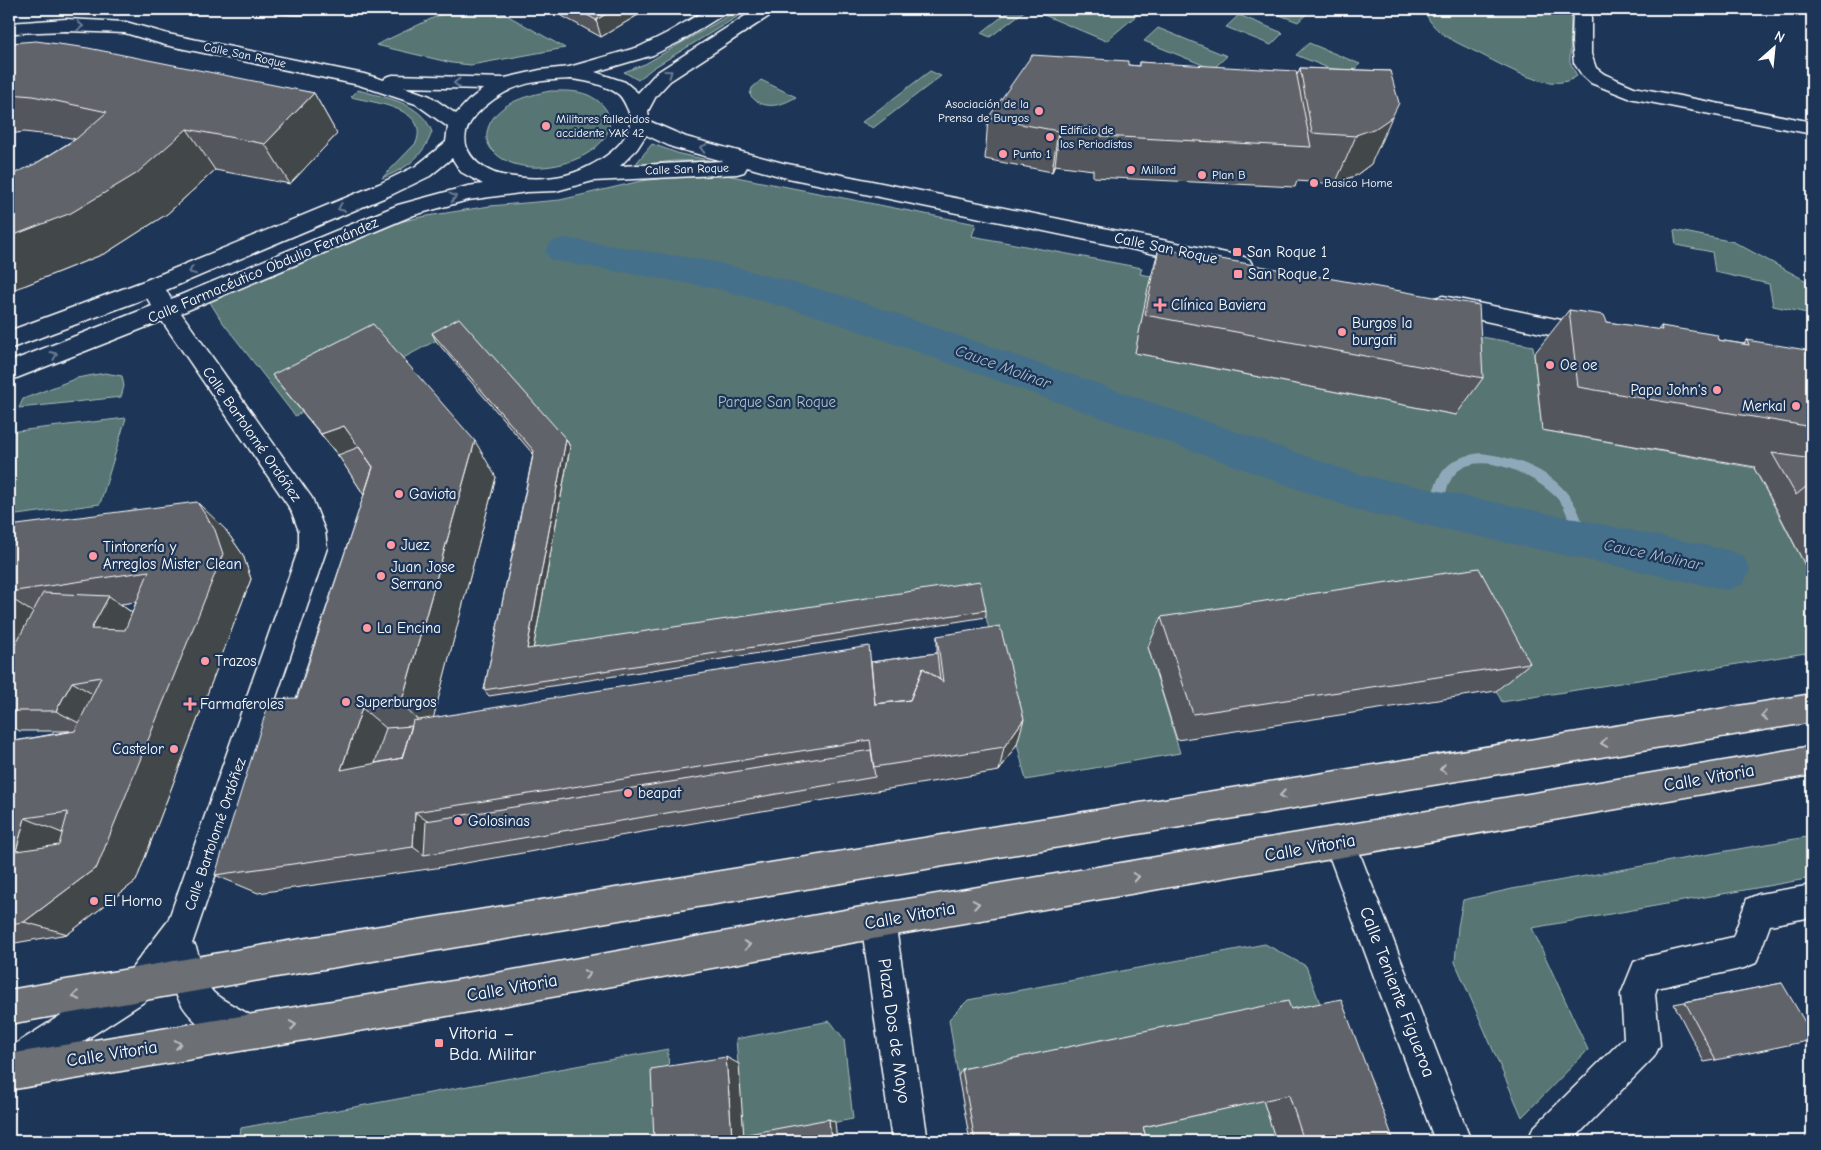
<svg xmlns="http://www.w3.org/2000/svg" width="1821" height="1150" font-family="'Comic Neue',sans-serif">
<rect width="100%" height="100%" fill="#1d3557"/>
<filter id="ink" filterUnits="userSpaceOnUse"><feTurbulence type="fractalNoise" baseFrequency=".02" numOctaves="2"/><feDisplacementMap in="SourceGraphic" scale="10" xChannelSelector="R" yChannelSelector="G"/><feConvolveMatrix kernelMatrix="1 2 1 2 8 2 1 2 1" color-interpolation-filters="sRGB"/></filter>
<g filter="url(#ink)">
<path fill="#567573" stroke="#aabab9" d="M261,9h68c-29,10 -39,7 -68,0z
M452,9h44l69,39 -94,17 -19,-2 -76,-18z
M740,9h10l-97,59 -15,12 -14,-8 21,-8z
M1012,9h15l-37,28 -9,-4z
M1045,9h99l-38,32 -67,-28z
M1264,9h41l5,2 -12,11z
M1424,9h147l-1,53 7,14c-26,20 -76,-12 -101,-24 -12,-6 -26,-12 -37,-21 -7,-6 -12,-13 -15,-22z
M1239,15l44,18 -12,12 -45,-18z
M1158,28l69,28 -14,13 -69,-28z
M1309,43l51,21 -12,12 -52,-21z
M930,71l11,5 -68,52 -11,-6z
M761,80l35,17c-15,9 -33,14 -46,-2l2,-7z
M358,90c28,8 63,12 74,42 -9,25 -26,37 -50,46l34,-35c14,-35 -42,-40 -65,-46z
M550,91c12,0 26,-1 38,4 26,12 29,35 7,53 -25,21 -80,29 -103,2 -4,-4 -6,-12 -5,-18 6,-28 38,-36 63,-41z
M652,144l28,10 33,7h-40l-39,5z
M726,175l250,49 -4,12 170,32 -2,6 11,2 -16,77 321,62 -3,-83 80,14 9,84 212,38 54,103 4,5v76l-310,50 -53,-103 -301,48 32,106 -154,27 -40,-163 -454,38 38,-208 -107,-121 -168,90 -74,-96 -13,-21 174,-73 39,-9 69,-11 70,-6 81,-19 41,-5z
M1674,230l60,12 78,42v30l-39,-8 -4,-22 -54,-12 -3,-20 -36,-7z
M105,373l17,3 2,10 -3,11 -102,11 4,-9 54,-21z
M126,418l-26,86 -91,12v-84z
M1812,836v42l-280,50 56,122 -66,67 -67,-155 3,-35 5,-27 49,-11z
M1265,944l41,22 16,43 -59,3 -305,64 -9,-57 19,-19z
M830,1021l14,18 9,80 -109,20 -8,-100z
M668,1049l3,92h-432l2,-13z
M1263,1100l13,41h-146l-3,-11z"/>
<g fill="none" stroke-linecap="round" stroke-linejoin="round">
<path fill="#8fa9ba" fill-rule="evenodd" d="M1481,453c42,5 88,24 101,68 3,6 6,15 3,22l-5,2 -5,-2c-6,-13 -5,-28 -14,-40 -18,-24 -81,-57 -106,-29 -10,11 -9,26 -15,39l-5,1 -5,-1 -2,-4c9,-34 16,-52 53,-56z"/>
<path fill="#45708c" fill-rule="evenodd" d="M564,238l151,24 129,34 517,179 366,75 16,6 7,14 -7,14 -16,6 -367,-79 -540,-194 -105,-29 -164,-28 -6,-9 6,-9z"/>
<defs>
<path id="minor" d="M708,9h21l-3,4 -45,28 -28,14 -58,17 30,10 13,11 18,-20 100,-64h21l-3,4 -104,68 -14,15 -8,15 1,10 37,16 97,26 458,93 8,3 3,5 -3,5 -8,3 -458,-95 -36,-10 -3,5 -7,2 -144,7 -37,10 -29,1 -59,8 -54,15 -233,98 131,185 13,33 2,17 -135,396 3,1c7,16 6,33 18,47 10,10 41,23 45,29 2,3 3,8 5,11l-6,12 -12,6c-40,-17 -64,-32 -76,-75l-16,21 -131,85 -13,5v-38l120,-76 39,-51 131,-373v-17l-8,-21 -129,-189 -153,60v-19l143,-56 -5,-8 -138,51v-18l135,-50 235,-97 37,-18 30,-24 2,-15 -32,-23 -57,-19 -194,-40 -40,-12 -59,-2 -52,2 -5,-2v-8l57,-4 60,3 42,12 196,40 20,6 2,-3 7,-2 112,3 35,-8 29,-3 70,-20 28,-14zM571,79c16,2 33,5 47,15 5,4 7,10 10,16 13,31 -37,59 -62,65 -20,5 -43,4 -64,0 -23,-5 -47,-27 -32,-52 8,-13 22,-23 34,-30 21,-12 44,-13 67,-14zM404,87l79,2 -15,12 -12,13 -26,-18zM646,135l26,12 51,14 -103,5 17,-17zM452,158l9,14 22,12 -15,2 -70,19 -227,94 -5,-9 227,-96 37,-18z
M1573,9h18v45l5,14 8,6 30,13 178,35v12l-183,-36 -38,-15 -9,-8 -8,-12 -2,-21z
M1443,296l148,30 8,3 4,6 -4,6 -8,3 -156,-34 -3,-6 3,-6z
M1340,826l11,5 120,310h-36l-111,-299 5,-11z
M1812,885v32l-42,8 -14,38 -12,5 -87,20 -2,6 5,51 -6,12 -82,84h-44l5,-13 91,-90 -3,-44 13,-32 12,-5 87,-20 14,-38 12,-5z
M878,904l12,5 5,12 33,220h-36l-31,-220 5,-12z"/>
<path id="highway" d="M1812,694v28l-1530,254 -273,48v-34l273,-48z
M1812,746v29l-934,163 -442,80 -427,72v-36l427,-70 442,-80z"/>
</defs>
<use href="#minor" stroke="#fff" stroke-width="3"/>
<use href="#highway" stroke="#fff" stroke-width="3"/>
<use href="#minor" fill="#1d3557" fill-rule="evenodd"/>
<use href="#highway" fill="#6c6f75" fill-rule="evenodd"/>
</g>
<path fill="#53565b" stroke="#fff" fill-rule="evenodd" d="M549,9h99l-47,28z
M9,43l305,50 23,41 -47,50 -75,-14 -48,44 -61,39 -80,32 9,-121 40,-25 -9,-2 -42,-5 -15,2z
M1139,62l158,13 3,-7 90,3 -19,93 -16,12 -19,6v2l-39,-3 -2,6 -202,-10v-7l-38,-5 -3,7 -67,-13 3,-41 140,-53 11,1z
M1159,248l324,130 -27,37 -321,-62 13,-65z
M1569,310l38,12 51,8 3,-4 57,14 26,4 3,-4 65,16v220l-4,-5 -31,-61 -23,-42 1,-1 -213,-37 -8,-76z
M432,333l134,106 4,8 -37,201 453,-38v7l-497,79 -5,-6 49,-236 -97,-113z
M272,375l224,102 -63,241 438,-56 66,-9v-17l80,108 -18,27 -123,20 -433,76 -185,26 -43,-18 81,-177 68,-203 -24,-37z
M9,526l216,3 18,26 8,24 -115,302 -68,53 -59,10v-202l61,-11h-50l-11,-5zM136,602l-4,11 -11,-9z
M1161,617l369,46 -34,28 -319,49 -29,-93z
M1782,983l-66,77 -12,2 -30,-58z
M1291,1009l103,132h-118l-13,-41 -120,27 4,14h-177l-12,-65 4,-7z
M1724,1140v1h-31z"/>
<path fill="#43464a" stroke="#fff" d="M614,9h34l-47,28 -5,-17z
M314,93l23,41 -47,50 -25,-40z
M1392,117l-21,47 -16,12 -19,6 20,-46v-1z
M1060,124l-5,41 -3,7 6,-41z
M187,129l28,41 -48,44 -61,39 -80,32 -17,6v-54z
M344,426l45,61 -39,-17 -29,-36z
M566,439l4,8 -38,208 -5,-6z
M475,441l21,36 -71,273 -2,-25 -22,-21z
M197,502l28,27 18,26 8,24 -115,302 -68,53 -44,-12 73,-55z
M109,596l33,24 -16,32 -35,-23z
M9,597l31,20 -31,92z
M72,682l36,21 -14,28 -38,-20z
M362,708l31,26 38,48 -90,-12z
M1024,719l-7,25 -18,27 5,-24z
M415,812l29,22 -20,21 -11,-8z
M25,818l42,17 -9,32 -42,-16z
M726,1057l13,7 5,75 -12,-2z
M829,1119l6,3 2,19h-6z"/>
<path fill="#60646a" stroke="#fff" fill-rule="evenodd" d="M576,9h38l-18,11z
M36,41l52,7 226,45 -49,51 -78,-15 -51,45 -65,39 -62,24v-61l26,-12 41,-25 31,-27 -74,-16 -24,-2v-51z
M1032,55l96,6v4l11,1v-4l157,9 15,76 -210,-11v-6l-41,-6 -2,7 -70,-13z
M1300,68l90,3 9,32 -7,14 -16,11 -20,7v1l-44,-3z
M1159,248l320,57 4,73 -338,-63z
M1569,310l35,5 3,7 55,8 -1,-4 56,9 1,5 31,5 -2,-5 59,10 2,5 4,1v71l-234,-40z
M459,318l107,121 -39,210 453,-68 6,29 -502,80 50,-239 -102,-118z
M373,324l102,117 -74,263 -39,4 -21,62 61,-12 11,-37 456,-75 6,58 35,-4 13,-32 20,14 -6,-46 63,-10 24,93 -20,28 -130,20 -4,-27 -455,72 -2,35 -198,28 55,-176 27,-1 76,-231 -29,-41 -23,8 -49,-59z
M359,447l14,20 -9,28 -26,-40z
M1772,453l40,6v23l-16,13z
M197,502l18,28 8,24 -126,313 -73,55 -15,2v-182l66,-11 26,-54 -29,5 -16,29h-47v-55l34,-63 66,3 -18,33 34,1 24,-59 -140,21v-66zM68,812l-9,33 -43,6 9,-33z
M1479,568l51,95 -337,51 -32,-97z
M937,653l3,27 -17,-12 -13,32 -35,4 -4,-42z
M412,726l-10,32 -27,5 11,-35z
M871,750l4,27 -451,78 2,-34z
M1782,983l30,51v6l-96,20 -31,-58z
M1341,999l53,142h-90l-15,-46 -146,32 4,14h-87l-1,-1 -7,1h-77l-13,-72 326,-68 3,8z
M726,1057l6,80 97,-18 2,22h-177l-3,-72z"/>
<defs><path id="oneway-chevron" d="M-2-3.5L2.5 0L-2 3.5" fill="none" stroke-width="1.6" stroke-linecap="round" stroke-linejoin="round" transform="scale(1.25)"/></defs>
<g stroke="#6c7c92">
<use href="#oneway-chevron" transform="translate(80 26) rotate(3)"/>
<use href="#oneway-chevron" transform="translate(669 73) rotate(-36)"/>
<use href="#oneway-chevron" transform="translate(457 83) rotate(-180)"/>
<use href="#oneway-chevron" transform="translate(703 148) rotate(-165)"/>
<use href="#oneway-chevron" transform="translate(453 197) rotate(-14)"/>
<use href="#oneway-chevron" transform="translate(341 208) rotate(157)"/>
<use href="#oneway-chevron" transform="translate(192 271) rotate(158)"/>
<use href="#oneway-chevron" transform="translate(54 355) rotate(-22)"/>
</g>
<g stroke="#bdbec1">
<use href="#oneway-chevron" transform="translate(1764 716) rotate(171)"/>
<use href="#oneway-chevron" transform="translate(1604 743) rotate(171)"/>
<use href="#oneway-chevron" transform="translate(1443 769) rotate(171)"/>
<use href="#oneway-chevron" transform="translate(1283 795) rotate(171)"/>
<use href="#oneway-chevron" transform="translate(1136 877) rotate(-10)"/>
<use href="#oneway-chevron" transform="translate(976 904) rotate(-10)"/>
<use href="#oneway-chevron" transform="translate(747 945) rotate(-10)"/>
<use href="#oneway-chevron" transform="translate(587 974) rotate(-10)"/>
<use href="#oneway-chevron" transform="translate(76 996) rotate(170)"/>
<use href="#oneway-chevron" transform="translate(293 1025) rotate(-9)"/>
<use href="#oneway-chevron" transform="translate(178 1044) rotate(-9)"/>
</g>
</g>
<g fill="#ff9aa2" stroke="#1d3557" stroke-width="2">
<circle cx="1039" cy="111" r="5"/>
<circle cx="546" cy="126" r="5"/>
<circle cx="1050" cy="137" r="5"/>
<circle cx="1003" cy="154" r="5"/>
<circle cx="1131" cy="170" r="5"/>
<circle cx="1202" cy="175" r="5"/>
<circle cx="1314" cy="183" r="5"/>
<rect x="1232" y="247" width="10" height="10" rx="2.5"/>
<rect x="1233" y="269" width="10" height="10" rx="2.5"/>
<path d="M1157.5 297.5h5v5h5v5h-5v5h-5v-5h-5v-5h5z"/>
<circle cx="1342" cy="332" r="5"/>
<circle cx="1550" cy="365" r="5"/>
<circle cx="1717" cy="390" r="5"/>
<circle cx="1796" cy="406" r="5"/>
<circle cx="399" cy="494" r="5"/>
<circle cx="391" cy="545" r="5"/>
<circle cx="93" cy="556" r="5"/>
<circle cx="381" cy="576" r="5"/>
<circle cx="367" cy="628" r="5"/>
<circle cx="205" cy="661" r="5"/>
<circle cx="346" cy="702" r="5"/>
<path d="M187.5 696.5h5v5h5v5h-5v5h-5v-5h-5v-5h5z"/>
<circle cx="174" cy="749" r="5"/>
<circle cx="628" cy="793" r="5"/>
<circle cx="458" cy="821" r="5"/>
<circle cx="94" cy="901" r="5"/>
<rect x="434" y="1038" width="10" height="10" rx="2.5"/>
</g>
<g text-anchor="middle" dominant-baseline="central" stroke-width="4.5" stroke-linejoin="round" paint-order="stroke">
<g font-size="12" fill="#fff" stroke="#1d3557">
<text transform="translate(245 55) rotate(12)">Calle San Roque</text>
<text transform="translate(687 169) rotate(-2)">Calle San Roque</text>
</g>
<g font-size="12" fill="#fff" stroke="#1d3557" text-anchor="start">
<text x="1029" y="104" text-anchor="end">Asociación de la<tspan x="1029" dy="14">Prensa de Burgos</tspan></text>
<text x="556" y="119">Militares fallecidos<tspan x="556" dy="14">accidente YAK 42</tspan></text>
<text x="1060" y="130">Edificio de<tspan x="1060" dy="14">los Periodistas</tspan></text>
<text x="1013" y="154">Punto 1</text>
<text x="1141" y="170">Millord</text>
<text x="1212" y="175">Plan B</text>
<text x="1324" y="183">Basico Home</text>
</g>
<g font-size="15" fill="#fff" stroke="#1d3557">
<text transform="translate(1166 248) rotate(12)">Calle San Roque</text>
<text transform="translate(263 270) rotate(-23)">Calle Farmacéutico Obdulio Fernández</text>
<text transform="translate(252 434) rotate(55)">Calle Bartolomé Ordóñez</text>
<text transform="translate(215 834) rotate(-71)">Calle Bartolomé Ordóñez</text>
</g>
<g font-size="15" fill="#fff" stroke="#1d3557" text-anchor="start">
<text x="1247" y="252">San Roque 1</text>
<text x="1248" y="274">San Roque 2</text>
<text x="1171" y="305">Clínica Baviera</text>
<text x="1352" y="323">Burgos la<tspan x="1352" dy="17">burgati</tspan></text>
<text x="1560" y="365">Oe oe</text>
<text x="1707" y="390" text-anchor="end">Papa John's</text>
<text x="1786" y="406" text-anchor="end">Merkal</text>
<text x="409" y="494">Gaviota</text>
<text x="401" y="545">Juez</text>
<text x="103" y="547">Tintorería y<tspan x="103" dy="17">Arreglos Mister Clean</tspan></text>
<text x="391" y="567">Juan Jose<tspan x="391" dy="17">Serrano</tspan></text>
<text x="377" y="628">La Encina</text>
<text x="215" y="661">Trazos</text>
<text x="356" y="702">Superburgos</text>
<text x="200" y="704">Farmaferoles</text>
<text x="164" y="749" text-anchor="end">Castelor</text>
<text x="638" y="793">beapat</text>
<text x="468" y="821">Golosinas</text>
<text x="104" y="901">El Horno</text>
</g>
<g font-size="15" fill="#b3c1c0" stroke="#1d3557">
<text x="777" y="402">Parque San Roque</text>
</g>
<g font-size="16" font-style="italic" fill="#abbfcb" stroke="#1d3557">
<text transform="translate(1003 367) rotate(20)">Cauce Molinar</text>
<text transform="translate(1653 555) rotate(12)">Cauce Molinar</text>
</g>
<g font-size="18" fill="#fff" stroke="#1d3557">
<text transform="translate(1709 778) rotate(-10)">Calle Vitoria</text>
<text transform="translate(1310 848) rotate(-10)">Calle Vitoria</text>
<text transform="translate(910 916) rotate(-10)">Calle Vitoria</text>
<text transform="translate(512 988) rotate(-10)">Calle Vitoria</text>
<text transform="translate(1397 992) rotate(69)">Calle Teniente Figueroa</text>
<text transform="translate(894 1031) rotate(82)">Plaza Dos de Mayo</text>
<text transform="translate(112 1054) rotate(-9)">Calle Vitoria</text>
</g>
<g font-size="18" fill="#fff" stroke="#1d3557" text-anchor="start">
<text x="449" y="1033">Vitoria –<tspan x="449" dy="21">Bda. Militar</tspan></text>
</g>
</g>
<rect width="1821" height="1150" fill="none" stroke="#1d3557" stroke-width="30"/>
<rect x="15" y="15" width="1791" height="1120" fill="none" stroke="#fff" stroke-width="2" filter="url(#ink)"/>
<g transform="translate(1774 48) rotate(27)" stroke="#1d3557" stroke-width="4" paint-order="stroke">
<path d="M0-4L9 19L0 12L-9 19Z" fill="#ffffff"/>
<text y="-8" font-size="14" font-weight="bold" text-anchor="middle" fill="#ffffff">N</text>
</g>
</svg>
